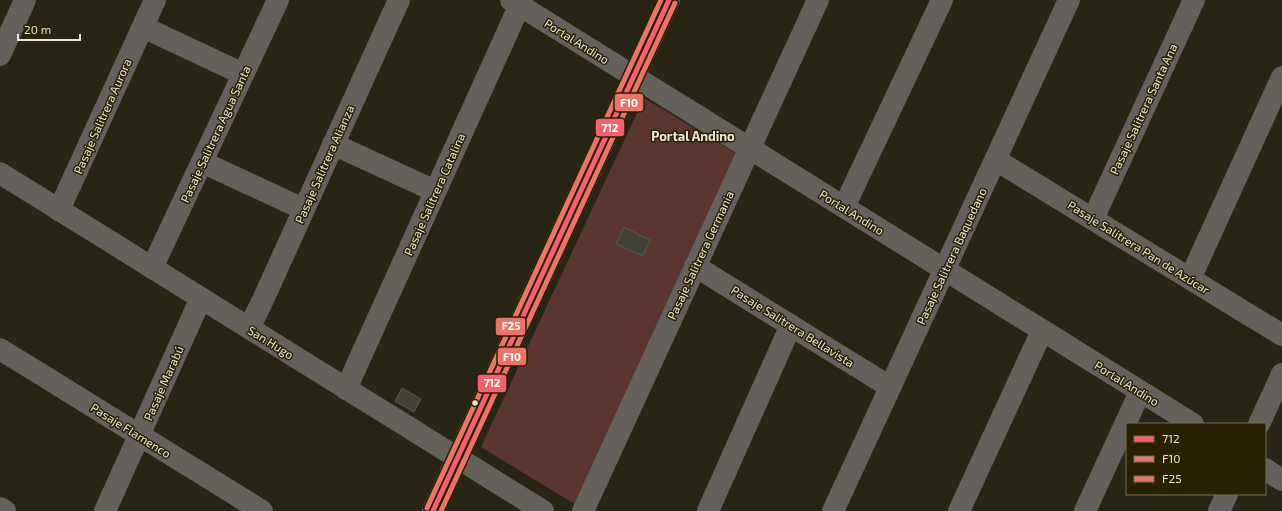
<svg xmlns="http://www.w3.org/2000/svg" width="1282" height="511" font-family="'Exo 2',sans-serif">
<rect width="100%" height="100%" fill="#292514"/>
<path fill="#59372e" d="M644,98l93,56 -159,352 -97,-59z"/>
<path fill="#424234" stroke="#58594c" d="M624,227l26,13 -7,16 -27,-12z
M402,388l19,11 -7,13 -19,-11z"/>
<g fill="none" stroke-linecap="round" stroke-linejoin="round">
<path stroke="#64605b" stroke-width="22" d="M511,0l682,424
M143,27l100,47
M0,55l25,-55
M333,144l102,47
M996,160l286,175
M202,162l101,47
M844,207l98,-207
M59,210l96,-210
M1093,219l101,-219
M695,266l195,121
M152,268l126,-268
M1190,279l92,-202
M249,328l13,-26 137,-302
M0,349l262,162
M346,389l176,-389
M1259,424l23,-50
M1265,469l17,11
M0,508l5,3
M105,511l96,-213
M583,511l235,-511
M708,511l83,-186
M833,511l236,-511
M959,511l83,-180
M1085,511l55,-119
M1219,511l8,-17"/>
<path stroke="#64605b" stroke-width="22" d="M0,173l543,338"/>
<path stroke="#66615a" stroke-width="22" d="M433,511l236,-511"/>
<defs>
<path id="bus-1" d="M433,511l236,-511"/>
<path id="bus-2" d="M441,511l234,-508"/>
<path id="bus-3" d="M427,508l234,-508"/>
</defs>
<use href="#bus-1" stroke="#272003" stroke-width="8"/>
<use href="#bus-2" stroke="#272003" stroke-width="8"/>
<use href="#bus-3" stroke="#272003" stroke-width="8"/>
<use href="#bus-1" stroke="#f86071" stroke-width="5"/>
<use href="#bus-2" stroke="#eb7368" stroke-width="5"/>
<use href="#bus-3" stroke="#eb7368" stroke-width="5"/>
</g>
<circle fill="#ebe7d6" stroke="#272003" stroke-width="1.5" cx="475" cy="403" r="3.5"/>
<g text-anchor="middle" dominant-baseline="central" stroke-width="3" stroke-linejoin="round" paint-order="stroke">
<g font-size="12" fill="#ebe7d6" stroke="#272003">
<text transform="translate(577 41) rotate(32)">Portal Andino</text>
<text transform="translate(1143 109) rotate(-65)">Pasaje Salitrera Santa Ana</text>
<text transform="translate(102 116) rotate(-66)">Pasaje Salitrera Aurora</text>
<text transform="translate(215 134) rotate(-65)">Pasaje Salitrera Agua Santa</text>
<text transform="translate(324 164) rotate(-66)">Pasaje Salitrera Alianza</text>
<text transform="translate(434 194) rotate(-66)">Pasaje Salitrera Catalina</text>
<text transform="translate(852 212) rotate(32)">Portal Andino</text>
<text transform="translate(1139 247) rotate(32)">Pasaje Salitrera Pan de Azúcar</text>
<text transform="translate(700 255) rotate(-65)">Pasaje Salitrera Germania</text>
<text transform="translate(951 256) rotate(-65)">Pasaje Salitrera Baquedano</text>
<text transform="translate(793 326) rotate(32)">Pasaje Salitrera Bellavista</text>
<text transform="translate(271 342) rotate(32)">San Hugo</text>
<text transform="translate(163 383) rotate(-66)">Pasaje Marabú</text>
<text transform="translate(1127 383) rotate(32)">Portal Andino</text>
<text transform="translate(131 430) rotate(32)">Pasaje Flamenco</text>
</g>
<g font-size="13" font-weight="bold" fill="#ebe7d6" stroke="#272003">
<text x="693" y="136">Portal Andino</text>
</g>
</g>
<g stroke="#272003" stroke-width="1.5">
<rect x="614" y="93" width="30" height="19" rx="4" fill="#eb7368"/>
<rect x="595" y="118" width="30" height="19" rx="4" fill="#f86071"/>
<rect x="495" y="317" width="31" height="19" rx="4" fill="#eb7368"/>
<rect x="497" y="347" width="30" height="19" rx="4" fill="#eb7368"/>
<rect x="477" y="374" width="30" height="19" rx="4" fill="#f86071"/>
</g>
<g font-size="11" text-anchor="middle" font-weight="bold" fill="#fff">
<text x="629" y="107">F10</text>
<text x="610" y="132">712</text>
<text x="511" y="330">F25</text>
<text x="512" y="361">F10</text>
<text x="492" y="387">712</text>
</g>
<rect x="1126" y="423" width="140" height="72" fill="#272003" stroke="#757057"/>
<rect x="1134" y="436" width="20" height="6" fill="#f86071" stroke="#757057"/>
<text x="1162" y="443" font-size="12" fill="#ebe7d6">712</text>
<rect x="1134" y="456" width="20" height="6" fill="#eb7368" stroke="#757057"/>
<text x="1162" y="463" font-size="12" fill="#ebe7d6">F10</text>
<rect x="1134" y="476" width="20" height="6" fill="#eb7368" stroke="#757057"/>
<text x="1162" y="483" font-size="12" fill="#ebe7d6">F25</text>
<path d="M18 34v6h62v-6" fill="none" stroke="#ebe7d6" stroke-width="2"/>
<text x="24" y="34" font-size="12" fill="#ebe7d6" stroke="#272003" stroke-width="3" paint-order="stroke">20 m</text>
</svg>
